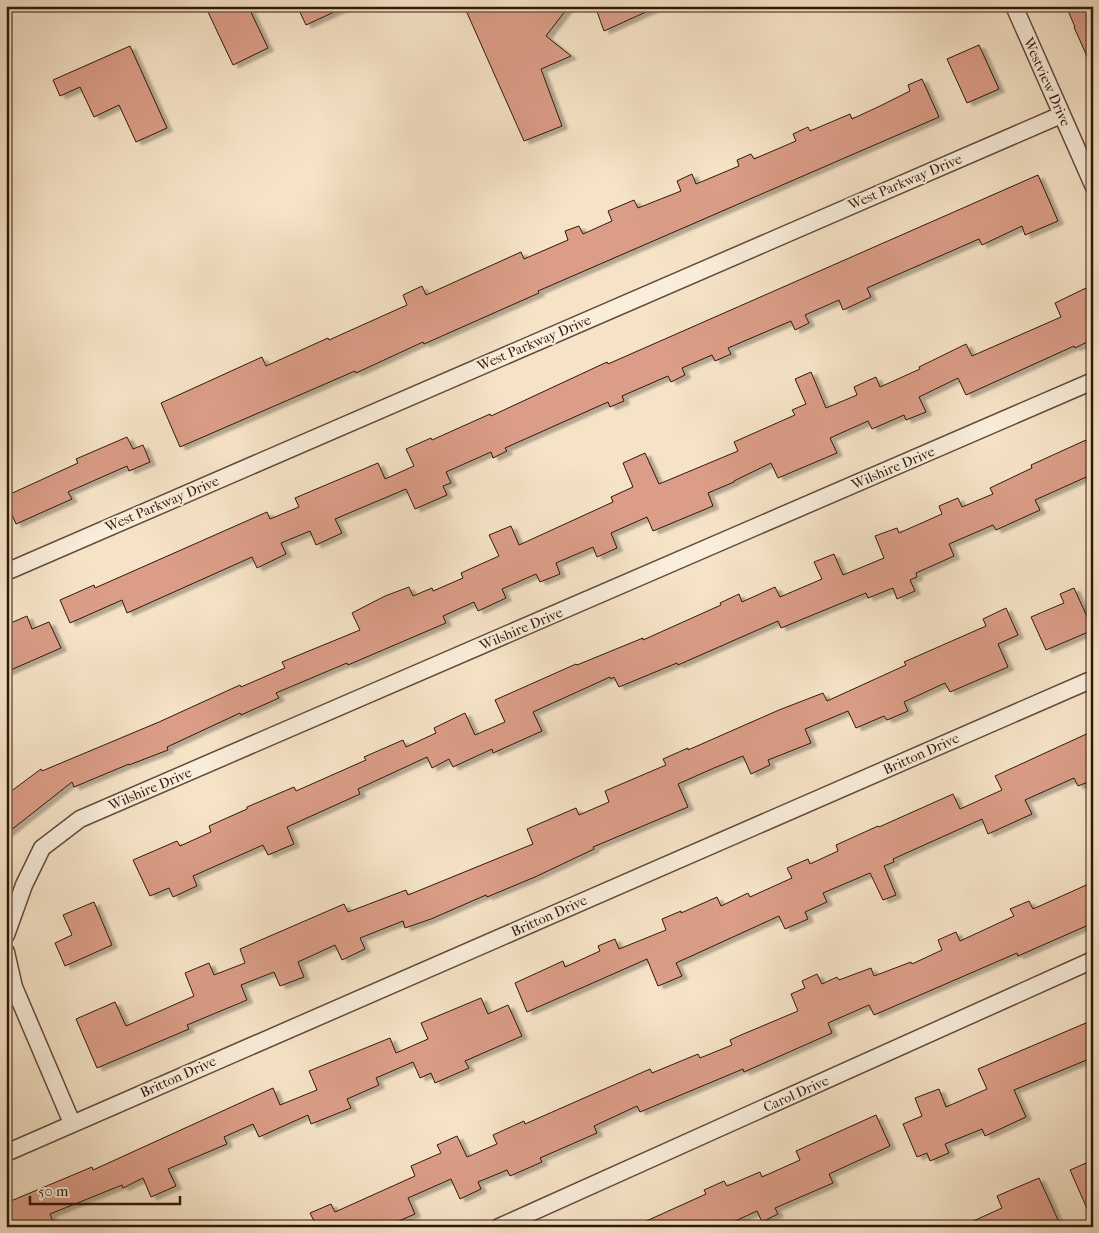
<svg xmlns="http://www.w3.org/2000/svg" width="1099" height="1233" font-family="'IM FELL French Canon',serif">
<defs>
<filter id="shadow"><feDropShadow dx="5.5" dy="3" stdDeviation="1" flood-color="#0004"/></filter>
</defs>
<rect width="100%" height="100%" fill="#f6e3c7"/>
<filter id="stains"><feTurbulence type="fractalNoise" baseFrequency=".004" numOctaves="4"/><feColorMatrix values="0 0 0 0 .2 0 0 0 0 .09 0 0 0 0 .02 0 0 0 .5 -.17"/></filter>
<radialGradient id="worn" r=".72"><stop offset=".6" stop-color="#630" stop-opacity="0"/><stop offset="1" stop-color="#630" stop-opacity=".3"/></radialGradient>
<path fill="#db9d87" stroke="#311808" filter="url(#shadow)" d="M220,6h28l20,42 -35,17 -25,-53z
M297,6h50l-41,19z
M464,6h105l-23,30 25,20 -30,13 21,57 -38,15z
M595,6h64l-55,25z
M1066,6h27v64l-19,-43h1z
M979,45l20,44 -32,14 -20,-44z
M130,46l37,82 -31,14 -17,-37 -25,12 -14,-30 -20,9 -7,-16z
M922,79l17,38 -401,174 1,2 -115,51 -1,-2 -67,31 -1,-2 -175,76 -19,-44 101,-46 4,9 62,-28 1,2 78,-35 -4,-10 19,-9 4,9 95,-43 3,7 44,-19 -3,-9 14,-5 4,8 29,-13 -4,-10 26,-11 4,8 43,-17 -4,-10 15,-7 4,10 43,-18 -2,-6 14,-6 3,5 42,-18 -3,-7 15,-7 2,4 40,-17 2,5 28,-13 30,-15 -2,-6z
M1038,175l20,46 -33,14 -3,-9 -40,19 -3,-6 -112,49 4,9 -28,13 -4,-10 -34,15 4,8 -14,7 -4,-9 -63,27 3,6 -16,7 -3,-6 -30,13 3,7 -14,7 -3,-6 -46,20 2,5 -14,6 -2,-5 -103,46 2,3 -14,7 -2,-6 -45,20 5,11 -8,3 4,9 -32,14 -9,-20 -71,30 7,14 -26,12 -6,-14 -29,12 5,11 -29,14 -5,-11 -125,56 -5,-13 -52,23 -10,-23 34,-15 1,3 172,-76 3,7 29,-12 -4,-9 83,-35 7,16 29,-13 -8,-17 25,-11 1,2 58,-26 1,2 116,-54 1,2z
M1086,288l7,15v36l-18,9 -1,-2 -108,49 -8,-17 -39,19 7,15 -20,8 -2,-5 -32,14 -4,-8 -38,17 7,15 -59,25 -7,-15 -37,18v1l-26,11 5,13 -60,25 -6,-14 -36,16 6,15 -20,9 -4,-10 -37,16 4,11 -20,8 -4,-8 -34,15 4,9 -28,13 -4,-9 -31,14 3,7 -98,42 -1,-2 -71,30 3,5 -38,17 -1,-2 -73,34 1,3 -39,15v-1l-55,23 -2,-5 -66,52v-39l35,-26 1,2 117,-49 81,-37 1,2 44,-19 -3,-6 78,-32 -8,-17 33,-17 24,-9 4,9 19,-8 1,3 30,-13 -2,-5 38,-17 -10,-21 22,-9 8,19 94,-43 -2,-5 22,-10 -10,-24 22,-10 14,31 79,-33 -4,-9 61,-27 -3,-5 14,-6 -11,-25 16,-7 15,36 31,-13 -3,-8 22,-10 4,10 40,-18 -1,-2 47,-23 6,12 89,-39 -6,-14z
M127,437l6,12 10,-4 7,17 -21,9 -2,-5 -59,26 4,7 -56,25 -10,-23v-5l72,-33 -2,-4z
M1086,440l7,16v18l-58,26 5,10 -44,20 -3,-5 -44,19 5,12 -38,17 1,4 -7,3 5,11 -18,8 -4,-11 -25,10 -2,-5 -85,35 -3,-7 -100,44 -1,-2 -58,24 -5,-10 -3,2 -1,-2 -77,35 9,19 -49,22 -1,-4 -39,18 -4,-8 -17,9 -5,-11 -69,32 2,5 -73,33 7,17 -26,11 -5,-10 -70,31 4,10 -24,11 -4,-9 -19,8 -17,-36 44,-19 3,5 31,-14 -2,-6 38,-17v-2l47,-20 2,4 70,-31 -2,-3 39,-17 3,7 30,-14 -2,-5 31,-15 10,22 30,-13 -10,-22 81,-36 1,1 66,-27v2l78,-35 -1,-2 19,-9 3,8 33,-15 5,10 42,-18 -8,-17 20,-8 9,21 41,-17 -9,-22 22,-8 2,5 43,-19 -3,-8 19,-8 4,9 31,-13 -3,-6 42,-20 -1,-3z
M1074,588l19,42 -47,20 -15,-33 33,-14 -4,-9z
M1006,608l12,27 -20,9 10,23 -58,25 -5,-9 -41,19 4,9 -21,9 -3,-4 -28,12 -8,-17 -43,18 6,14 -43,17 2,5 -19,9 -8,-18 -29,12 -36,16 10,23 -95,40 1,2 -59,28 -48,20 -1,-2 -55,24 -26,9 -2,-7 -43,17 5,11 -23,11 -7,-15 -37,17 6,15 -24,9 -6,-14 -33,13 6,15 -60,25 2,4 -92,39 -21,-49 39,-17 11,24 68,-30 -9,-23 24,-10 5,12 31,-12 -5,-14 104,-45 4,8 58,-22 2,5 125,-51 -6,-15 49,-21 3,7 30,-13 -4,-11 61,-26 -3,-6 25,-11v2l91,-40 44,-17 4,8 79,-36 -2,-3 82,-36 -3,-7z
M27,616l5,13 17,-7 12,26 -55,24v-47z
M1093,731v49l-15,6 -4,-8 -49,22 7,14 -44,20 -6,-15 -89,40 1,3 -10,4 12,29 -13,5 -13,-27 -47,20 4,9 -22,10 3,7 -23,10 -6,-13 -103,47 6,13 -24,10 -11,-27 -120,53 -12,-29 48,-22 2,6 35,-16 -2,-5 17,-7 4,10 47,-19 -4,-11 19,-8v2l36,-16 4,9 27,-13 2,4 42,-19 -5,-10 21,-9 2,5 28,-13 -2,-6 42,-19 1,1 74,-33 7,15 42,-19 -7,-14z
M1093,882v41l-75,33 -1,-3 -143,62 -5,-10 -41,18 4,10 -88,39 -1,-3 -103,43 -3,-6 -43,20 3,7 -57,25 2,4 -32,14 -3,-6 -29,12 3,7 -21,10 -9,-20 -43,19 7,16 -30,13h-83l12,-6 -4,-8 21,-9 4,8 80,-36 -4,-10 30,-13 -4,-8 20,-9 10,21 30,-13 -4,-9 31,-14 1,3 125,-55 2,4 46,-19 2,4 32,-13 -2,-5 11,-5 57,-24 -7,-17 14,-6 -3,-7 15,-7 5,10 15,-7 2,3 32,-12 3,8 37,-14 1,2 30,-14 -4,-10 18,-8 4,9 54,-25 -4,-7 19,-8 4,8z
M94,902l18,43 -47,21 -10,-23 17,-8 -9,-20z
M481,998l7,16 20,-9 14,31 -57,25 4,7 -34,15 -4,-10 -11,5 -7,-16 -37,16 3,7 -32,14 4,9 -40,16 -3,-9 -49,22 -6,-13 -29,13 3,7 -59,25 8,17 -25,11 -8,-19 -20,10 -1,-3 -72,29 5,13h-49v-24l86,-36 1,3 180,-82 7,17 37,-15 -8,-19 81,-33 6,15 32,-14 -7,-16z
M1093,1020v47l-4,-8 -75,31 12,27 -41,19 -3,-7 -37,15 4,9 -19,8 -3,-8 -10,4 -14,-33 19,-8 -7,-18 24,-9 7,18 41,-18 -9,-20z
M876,1115l14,31 -61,28 4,9 -58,25 3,6 -16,8 -5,-11 -35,16h-89l73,-33 -2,-4 20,-9 3,5 33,-14 2,5 38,-17 -4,-9z
M1093,1160v62l-23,-52z
M1039,1178l20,44 -11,5h-88l42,-19 -5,-12z"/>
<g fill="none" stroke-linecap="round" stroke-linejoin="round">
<defs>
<path id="street" d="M1014,6l79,179
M6,572l1055,-457
M6,935l18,-50 18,-37 38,-29 1013,-438
M6,952l8,35 58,136
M6,1153l1087,-474
M499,1227l594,-267"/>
</defs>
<use href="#street" stroke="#624b38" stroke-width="19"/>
<use href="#street" stroke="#f9eddb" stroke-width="16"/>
</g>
<g text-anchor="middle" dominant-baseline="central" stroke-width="4.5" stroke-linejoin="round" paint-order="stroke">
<g font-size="14" fill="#311808" stroke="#f9eddb">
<text transform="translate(1047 82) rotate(66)">Westview Drive</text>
<text transform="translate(905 182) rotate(-23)">West Parkway Drive</text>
<text transform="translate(534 343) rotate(-23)">West Parkway Drive</text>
<text transform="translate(893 468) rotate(-23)">Wilshire Drive</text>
<text transform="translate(162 504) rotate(-23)">West Parkway Drive</text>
<text transform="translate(521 629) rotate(-23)">Wilshire Drive</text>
<text transform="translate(921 754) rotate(-24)">Britton Drive</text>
<text transform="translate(150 789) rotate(-23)">Wilshire Drive</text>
<text transform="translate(549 916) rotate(-24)">Britton Drive</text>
<text transform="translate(178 1077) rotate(-24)">Britton Drive</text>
<text transform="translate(796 1094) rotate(-24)">Carol Drive</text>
</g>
</g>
<rect width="1099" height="1233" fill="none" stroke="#f6e3c7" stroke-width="25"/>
<rect x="8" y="8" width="1084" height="1218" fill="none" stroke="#311808" stroke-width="2.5"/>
<rect x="12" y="12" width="1074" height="1208" fill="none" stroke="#311808"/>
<path d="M30 1196v8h150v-8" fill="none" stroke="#311808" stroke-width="2.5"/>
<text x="38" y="1196" font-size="15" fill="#311808" stroke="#f9eddb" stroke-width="4" paint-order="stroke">50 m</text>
<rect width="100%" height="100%" filter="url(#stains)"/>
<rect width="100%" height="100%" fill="url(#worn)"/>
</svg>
